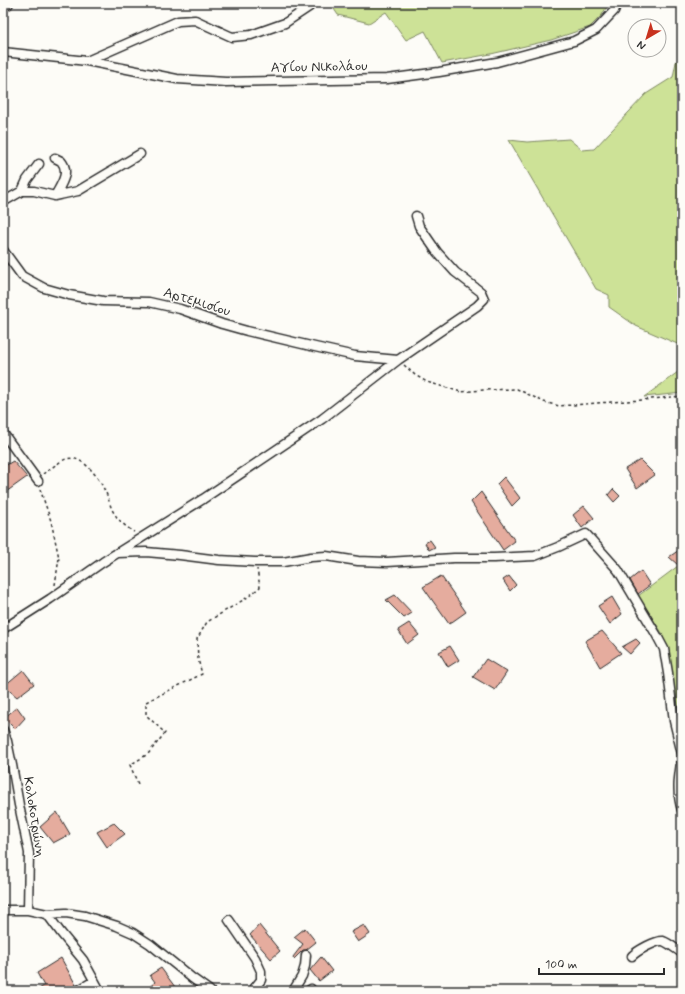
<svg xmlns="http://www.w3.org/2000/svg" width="685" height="994" font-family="Mynerve,sans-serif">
<rect width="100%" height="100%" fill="#fdfcf7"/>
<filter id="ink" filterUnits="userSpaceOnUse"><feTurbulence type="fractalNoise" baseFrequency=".025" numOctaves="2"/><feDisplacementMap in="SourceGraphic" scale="8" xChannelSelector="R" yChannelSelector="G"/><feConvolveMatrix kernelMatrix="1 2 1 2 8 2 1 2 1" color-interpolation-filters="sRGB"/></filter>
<g filter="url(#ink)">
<path fill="#cde297" stroke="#7c8661" d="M330,3h279l-7,12 -12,12 -39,13 -60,14 -49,9 -17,-32 -19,9 -20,-28 -17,11 -31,-8z
M682,56v290l-46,-20 -27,-19v-12l-13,-6 -87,-149 18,2 42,-3 13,11 12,-1 52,-55 27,-17 3,-15z
M682,369v24l-38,4z
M682,563v159l-20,-89 -24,-37z"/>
<path fill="#e5ac9e" stroke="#2b2b2b" d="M640,460l15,15 -18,13 -12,-19z
M13,461l14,16 -21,15 -3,-5v-20z
M504,477l16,21 -8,8 -15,-22z
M613,489l7,7 -6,6 -6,-7z
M481,492l34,49 -12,9 -32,-48z
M584,506l10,12 -12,10 -9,-13z
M430,540l5,7 -6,3 -4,-7z
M682,548v14l-4,3 -9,-8z
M641,571l9,14 -12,9 -8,-14z
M441,576l25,36 -17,12 -26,-37z
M509,576l7,9 -6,6 -7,-11z
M395,595l17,18 -8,5 -18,-18z
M612,597l10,17 -12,10 -12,-18z
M409,623l10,12 -12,9 -9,-14z
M602,631l19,22 -21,14 -15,-26z
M636,639l4,4 -10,11 -8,-7z
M450,646l9,14 -11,7 -9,-15z
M486,659l21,13 -12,18 -22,-13z
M23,670l11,14 -17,13 -13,-11z
M17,707l8,11 -10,11 -11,-11z
M57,812l13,22 -17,9 -13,-16z
M114,823l11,11 -18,13 -10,-15z
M259,925l21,26 -9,8 -21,-24z
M364,925l6,9 -12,8 -7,-10z
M305,928l11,14 -10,8h-3l-9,9 -1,-2 10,-13 -9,-7z
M321,957l11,14 -13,10 -9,-11z
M61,958l15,27 -4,3v3h-37l9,-5 -7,-13z
M161,968l17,23h-33l10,-9 -5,-7z"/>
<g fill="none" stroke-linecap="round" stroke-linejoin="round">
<defs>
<path id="street" d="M3,52l84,9 90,18 49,3 161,-3 52,-7 58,-10 77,-21 22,-11 18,-19 3,-8
M87,61l91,-40 17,-1 37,17 19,-2 34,-12 24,-16 3,-4
M55,158c2,1 4,2 6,3 10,11 -1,25 -6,35
M22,191l5,-11 12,-16
M3,202l19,-11h12l21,5 23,-5 62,-37
M3,250l19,26 22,12 25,7 34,6 46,1 31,7 42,15 25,7 68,16 40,9 43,4
M3,433l35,48
M117,553l29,-1 34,3 39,5 36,2h28l28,-5 15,-1 32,5 29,1 67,-4h40l41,-2 23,-9 28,-13 32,36 38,64 8,15 4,24 6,48 8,33
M3,629l47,-30 53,-37 100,-63 119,-80 76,-59 79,-54 7,-7 -3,-7 -26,-20 -18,-20 -18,-26 -3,-10
M3,730l4,11 5,24 7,40 10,48 -1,57h-25
M682,757c-3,18 -6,35 0,53
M28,910l19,4 19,-1 19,3 32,10 16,7 17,11 42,34 18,13
M47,914l14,19 22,27 17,31
M229,920l26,38 6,13v9l-9,11
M632,956c5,-5 24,-16 31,-15 6,2 14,9 19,12
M77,991l17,-10
M293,991l9,-15 3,-10 1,-11
M308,991l3,-2"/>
<path id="secondary" d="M3,5l4,-2"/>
</defs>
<use href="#street" stroke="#2b2b2b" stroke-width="11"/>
<use href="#secondary" stroke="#2b2b2b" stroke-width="15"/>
<path stroke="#2b2b2b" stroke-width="1.5" stroke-dasharray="3 3" stroke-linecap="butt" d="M404,365l11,10 12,7 34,10 22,-2 34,-1 27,13 15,4 52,-4 31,-2 40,-4
M43,474c6,-4 17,-13 23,-15 18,-5 34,21 40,34 3,6 4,14 8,20 5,8 12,14 20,19
M40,489l11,32 8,37 -4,27
M138,784l-8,-19 18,-11 17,-21 -19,-18v-13l56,-28 -4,-15 -1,-20 10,-17 41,-25 12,-10 -3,-18"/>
<use href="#street" stroke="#fdfcf7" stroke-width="8"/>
<use href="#secondary" stroke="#fdfcf7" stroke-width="12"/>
</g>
</g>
<g text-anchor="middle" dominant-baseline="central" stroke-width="3" stroke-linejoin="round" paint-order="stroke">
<g font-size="14" fill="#2b2b2b" stroke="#fdfcf7">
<text transform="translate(319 67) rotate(-1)">Αγίου Νικολάου</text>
<text transform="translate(197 302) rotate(17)">Αρτεμισίου</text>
<text transform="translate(34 817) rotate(81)">Κολοκοτρώνη</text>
</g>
</g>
<rect width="685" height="994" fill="none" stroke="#fdfcf7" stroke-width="16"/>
<rect x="8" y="8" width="669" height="978" fill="none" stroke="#2b2b2b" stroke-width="1.5" filter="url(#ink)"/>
<g transform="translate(647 38) rotate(218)"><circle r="19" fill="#fdfcf7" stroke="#a9a8a5"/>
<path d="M0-3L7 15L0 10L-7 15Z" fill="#c8321e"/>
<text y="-6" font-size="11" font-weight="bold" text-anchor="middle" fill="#2b2b2b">N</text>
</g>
<path d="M539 968v6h125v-6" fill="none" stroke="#2b2b2b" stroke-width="2"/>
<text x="545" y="968" font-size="12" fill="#2b2b2b" stroke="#fdfcf7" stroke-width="3" paint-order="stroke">100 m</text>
</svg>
